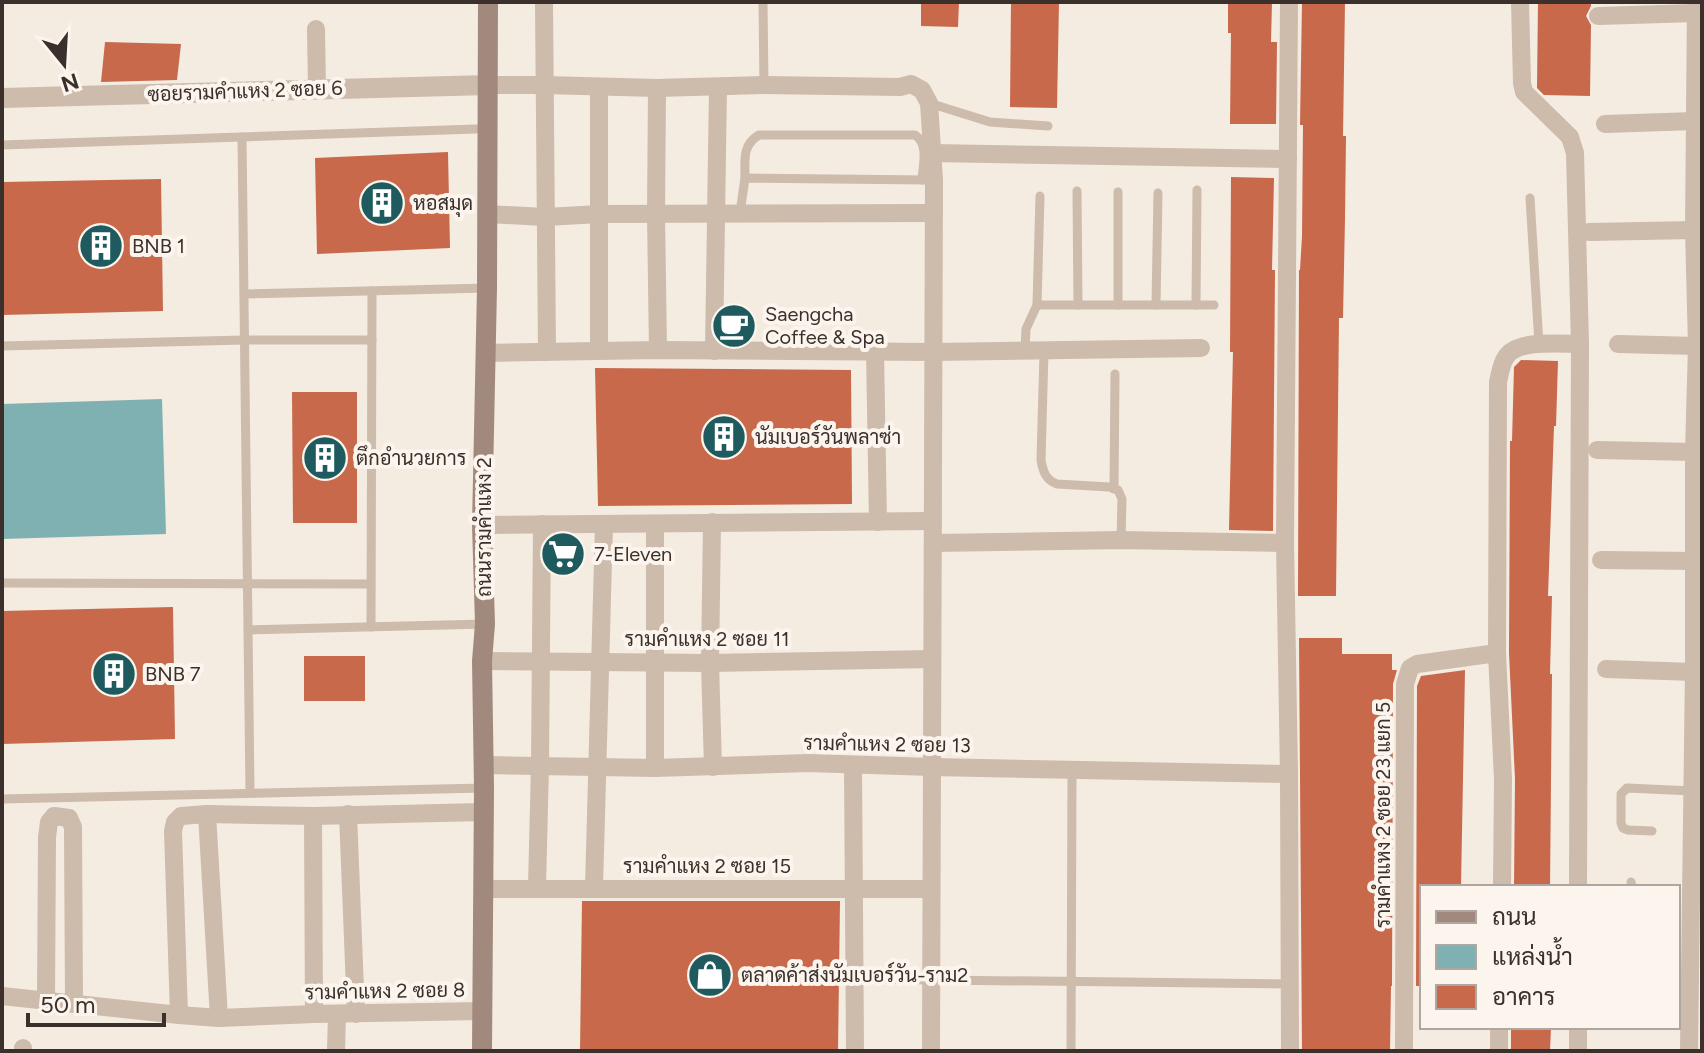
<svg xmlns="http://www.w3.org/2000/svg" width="1704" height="1053" font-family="Figtree,Sarabun,sans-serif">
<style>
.water{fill:#7fb0b2}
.building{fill:#c8694b}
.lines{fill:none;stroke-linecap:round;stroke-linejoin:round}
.service{stroke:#cdbbac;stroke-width:9}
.minor{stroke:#cdbbac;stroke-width:18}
.tertiary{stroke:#cdbbac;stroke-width:20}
.secondary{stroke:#a18a7d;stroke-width:20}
.labels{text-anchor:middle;stroke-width:8;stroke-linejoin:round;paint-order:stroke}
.street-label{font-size:20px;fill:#3b302b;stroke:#fbf5ee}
.poi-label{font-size:20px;fill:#3b302b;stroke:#fbf5ee;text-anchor:start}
</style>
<rect width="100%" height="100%" fill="#f4ebe1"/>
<path class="water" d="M162,399l4,135 -164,5v-135z"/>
<g class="building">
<path d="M921,2h38l-1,25 -37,-1z"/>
<path d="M1011,2h48l-2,106 -47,-1z"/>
<path d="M1228,2h44l-1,40h6l-1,82h-46l1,-91h-3z"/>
<path d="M1302,2h43l-2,134h3l-1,82 -2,100h-4l-3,278h-38l1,-326h1l2,-34 1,-111h-3z"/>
<path d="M1538,2h53v4l-5,10 5,9 -1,71 -46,-1 -7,-7z"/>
<path d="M105,42l76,2 -4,36 -76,2z"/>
<path d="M448,152l2,96 -133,6 -2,-96z"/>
<path d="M1231,177l43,1 -2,92h3l-2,261 -44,-1 4,-178h-3z"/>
<path d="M161,179l2,132 -161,4v-133z"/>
<path d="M1521,360l37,1 -2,65h-2l-6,170h4l-2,78h2l-2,213h-36l1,-108 -6,-126 1,-212h2l2,-74z"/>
<path d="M595,368l256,2 1,134 -254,2z"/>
<path d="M292,392h65v131h-64z"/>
<path d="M173,607l2,132 -173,5v-133z"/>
<path d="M1299,638h43v16h50v16h5l-4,14 -1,302h-1l-1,65h-88z"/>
<rect x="304" y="656" width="61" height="45"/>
<path d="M1465,670l-4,217h-39v99h-6l1,-300 4,-10z"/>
<path d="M582,901h258l-2,150h-258z"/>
<path d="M1511,1027h40l-1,24h-39z"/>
</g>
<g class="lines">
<g class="service">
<path d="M763,2l1,83"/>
<path d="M929,103l61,19 58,4"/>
<path d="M242,137l8,655"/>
<path d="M2,145l474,-16"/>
<path d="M745,178c0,-18 -3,-33 14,-43h156c14,9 8,30 7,45"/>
<path d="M1077,191l1,114"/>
<path d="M1118,192v113"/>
<path d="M1530,198l9,146"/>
<path d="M740,213l5,-35 182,2"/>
<path d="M244,294l243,-6"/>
<path d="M1037,305h177"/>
<path d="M1156,305l2,-112"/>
<path d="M1196,305l1,-115"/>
<path d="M2,346l242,-6h128"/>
<path d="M1025,350l1,-21 11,-24 3,-109"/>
<path d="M1044,352l-3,108c2,12 5,20 16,24l52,3 9,3 4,9 -1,41"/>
<path d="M1114,489l1,-115"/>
<path d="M2,583l369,1"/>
<path d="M371,627l1,-336"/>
<path d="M248,630l237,-6"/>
<path d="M2,799l482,-11"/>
<path d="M1652,831l-24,-1 -5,-2 -2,-5v-29l6,-6 66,3"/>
<path d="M1631,882l1,5"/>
<path d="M854,979l436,5"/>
<path d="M1071,1051l1,-281"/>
</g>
<g class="minor">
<path d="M544,2l3,350"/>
<path d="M1289,2l-4,541 4,231 1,277"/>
<path d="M1520,2l2,81 2,9 46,45 5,16 5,191 -2,543"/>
<path d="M1598,16l98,-3"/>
<path d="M316,29l1,60"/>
<path d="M488,85h56l113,3 107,-3 136,2 11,-3 11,6 7,13 5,77 -3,871"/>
<path d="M657,88l-1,127 2,135"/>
<path d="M1605,124l90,-3"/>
<path d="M931,153l357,6"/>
<path d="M488,214l57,3 55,-3 334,-1"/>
<path d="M1589,232l105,-2"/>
<path d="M1618,344l79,2"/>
<path d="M599,351v-263"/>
<path d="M714,351l4,-264"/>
<path d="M875,351l3,171"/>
<path d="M485,353l173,-3 275,2 268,-4"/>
<path d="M1597,450l97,2"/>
<path d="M712,522l-2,141 3,104"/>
<path d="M482,525l451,-4"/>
<path d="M933,543l188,-3 164,3"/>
<path d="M1601,560l93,1"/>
<path d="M482,661l228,2 222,-4"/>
<path d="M1606,669l88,3"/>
<path d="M484,765l171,3 153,-5 124,4 357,7"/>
<path d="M853,765l2,286"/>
<path d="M655,768v-244"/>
<path d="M207,814l12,204"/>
<path d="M348,814l8,200"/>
<path d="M313,816l1,198"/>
<path d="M537,887l3,-122 2,-241"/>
<path d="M1502,887l1,-108 -6,-126 1,-271c2,-8 3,-18 8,-25 11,-18 55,-13 74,-13"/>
<path d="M594,888l10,-364"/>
<path d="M483,889h448"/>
<path d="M2,996l177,19 40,3 95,-4 168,-3"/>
<path d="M46,1001l1,-164 2,-15 5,-6 15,2 4,9 1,177"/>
<path d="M179,1015l-6,-184 2,-9 6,-6 26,-2 106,2 169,-4"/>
<path d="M23,1048v3"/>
<path d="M336,1051l1,-37"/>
<path d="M1404,1051l1,-367 5,-16 7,-4 80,-11"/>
<path d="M1499,1051v-24"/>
<path d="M1578,1051v-24"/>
<path d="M1689,1051l5,-382v-217l3,-106 -3,-116 2,-228"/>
</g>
<path class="tertiary" d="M2,98l486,-13"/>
<path class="secondary" d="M482,1051l2,-263 -2,-127 3,-37 -3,-99 5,-237 1,-286"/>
</g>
<defs>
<g id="building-disc" transform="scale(2.3)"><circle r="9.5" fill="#1f5a5e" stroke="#fbf5ee"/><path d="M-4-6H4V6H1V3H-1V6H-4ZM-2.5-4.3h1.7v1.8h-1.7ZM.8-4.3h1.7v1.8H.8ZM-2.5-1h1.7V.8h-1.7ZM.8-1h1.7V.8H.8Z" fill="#fff"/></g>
<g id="cafe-disc" transform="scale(2.3)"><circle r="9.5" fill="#1f5a5e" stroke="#fbf5ee"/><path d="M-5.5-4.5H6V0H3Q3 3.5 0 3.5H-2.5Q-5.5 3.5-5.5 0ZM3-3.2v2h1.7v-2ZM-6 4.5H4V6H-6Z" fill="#fff"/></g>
<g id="supermarket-disc" transform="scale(2.3)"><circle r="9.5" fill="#1f5a5e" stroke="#fbf5ee"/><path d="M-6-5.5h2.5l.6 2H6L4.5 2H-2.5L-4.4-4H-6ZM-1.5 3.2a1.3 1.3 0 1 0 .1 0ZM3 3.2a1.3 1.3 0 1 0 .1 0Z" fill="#fff"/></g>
<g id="shop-disc" transform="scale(2.3)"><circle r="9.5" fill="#1f5a5e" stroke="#fbf5ee"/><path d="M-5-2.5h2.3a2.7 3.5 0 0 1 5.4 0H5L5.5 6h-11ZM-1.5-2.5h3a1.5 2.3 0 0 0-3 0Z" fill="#fff"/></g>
</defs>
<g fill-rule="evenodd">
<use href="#building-disc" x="382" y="203"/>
<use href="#building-disc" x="101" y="246"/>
<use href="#cafe-disc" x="734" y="326"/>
<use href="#building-disc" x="724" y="437"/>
<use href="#building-disc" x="325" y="458"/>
<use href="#supermarket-disc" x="563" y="554"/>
<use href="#building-disc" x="114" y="674"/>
<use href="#shop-disc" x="710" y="975"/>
</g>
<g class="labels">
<g class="street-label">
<text transform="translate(245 91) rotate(-2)" y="7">ซอยรามคำแหง 2 ซอย 6</text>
<text transform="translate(484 527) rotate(-90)" y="7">ถนนรามคำแหง 2</text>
<text x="707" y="646">รามคำแหง 2 ซอย 11</text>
<text transform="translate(887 744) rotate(1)" y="7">รามคำแหง 2 ซอย 13</text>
<text transform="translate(1383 815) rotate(-90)" y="7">รามคำแหง 2 ซอย 23 แยก 5</text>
<text x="707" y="873">รามคำแหง 2 ซอย 15</text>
<text transform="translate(385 991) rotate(-1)" y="7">รามคำแหง 2 ซอย 8</text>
</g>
<g class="poi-label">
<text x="413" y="210">หอสมุด</text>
<text x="132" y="253">BNB 1</text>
<text x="765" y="321">Saengcha<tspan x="765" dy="23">Coffee &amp; Spa</tspan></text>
<text x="755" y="444">นัมเบอร์วันพลาซ่า</text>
<text x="356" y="465">ตึกอำนวยการ</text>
<text x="594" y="561">7-Eleven</text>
<text x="145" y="681">BNB 7</text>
<text x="741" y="982">ตลาดค้าส่งนัมเบอร์วัน-ราม2</text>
</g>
</g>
<rect width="1704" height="1053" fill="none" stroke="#3b302b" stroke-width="8"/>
<rect x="1420" y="885" width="260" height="144" fill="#fbf5ee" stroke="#aea6a0" stroke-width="2"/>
<rect x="1436" y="911" width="40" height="12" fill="#a18a7d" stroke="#aea6a0" stroke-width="2"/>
<text x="1492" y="925" font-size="24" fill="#3b302b">ถนน</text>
<rect x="1436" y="945" width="40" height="24" fill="#7fb0b2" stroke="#aea6a0" stroke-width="2"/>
<text x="1492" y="965" font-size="24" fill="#3b302b">แหล่งน้ำ</text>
<rect x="1436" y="985" width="40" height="24" fill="#c8694b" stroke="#aea6a0" stroke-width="2"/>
<text x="1492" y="1005" font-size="24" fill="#3b302b">อาคาร</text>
<g transform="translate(64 64) rotate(162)" stroke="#fbf5ee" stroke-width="6" paint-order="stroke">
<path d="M0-6L14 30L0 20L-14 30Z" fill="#3b302b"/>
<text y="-12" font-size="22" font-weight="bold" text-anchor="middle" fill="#3b302b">N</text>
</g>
<path d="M28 1013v12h136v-12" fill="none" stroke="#3b302b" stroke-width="4"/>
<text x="40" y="1013" font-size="24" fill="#3b302b" stroke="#fbf5ee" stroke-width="6" paint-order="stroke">50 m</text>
</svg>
